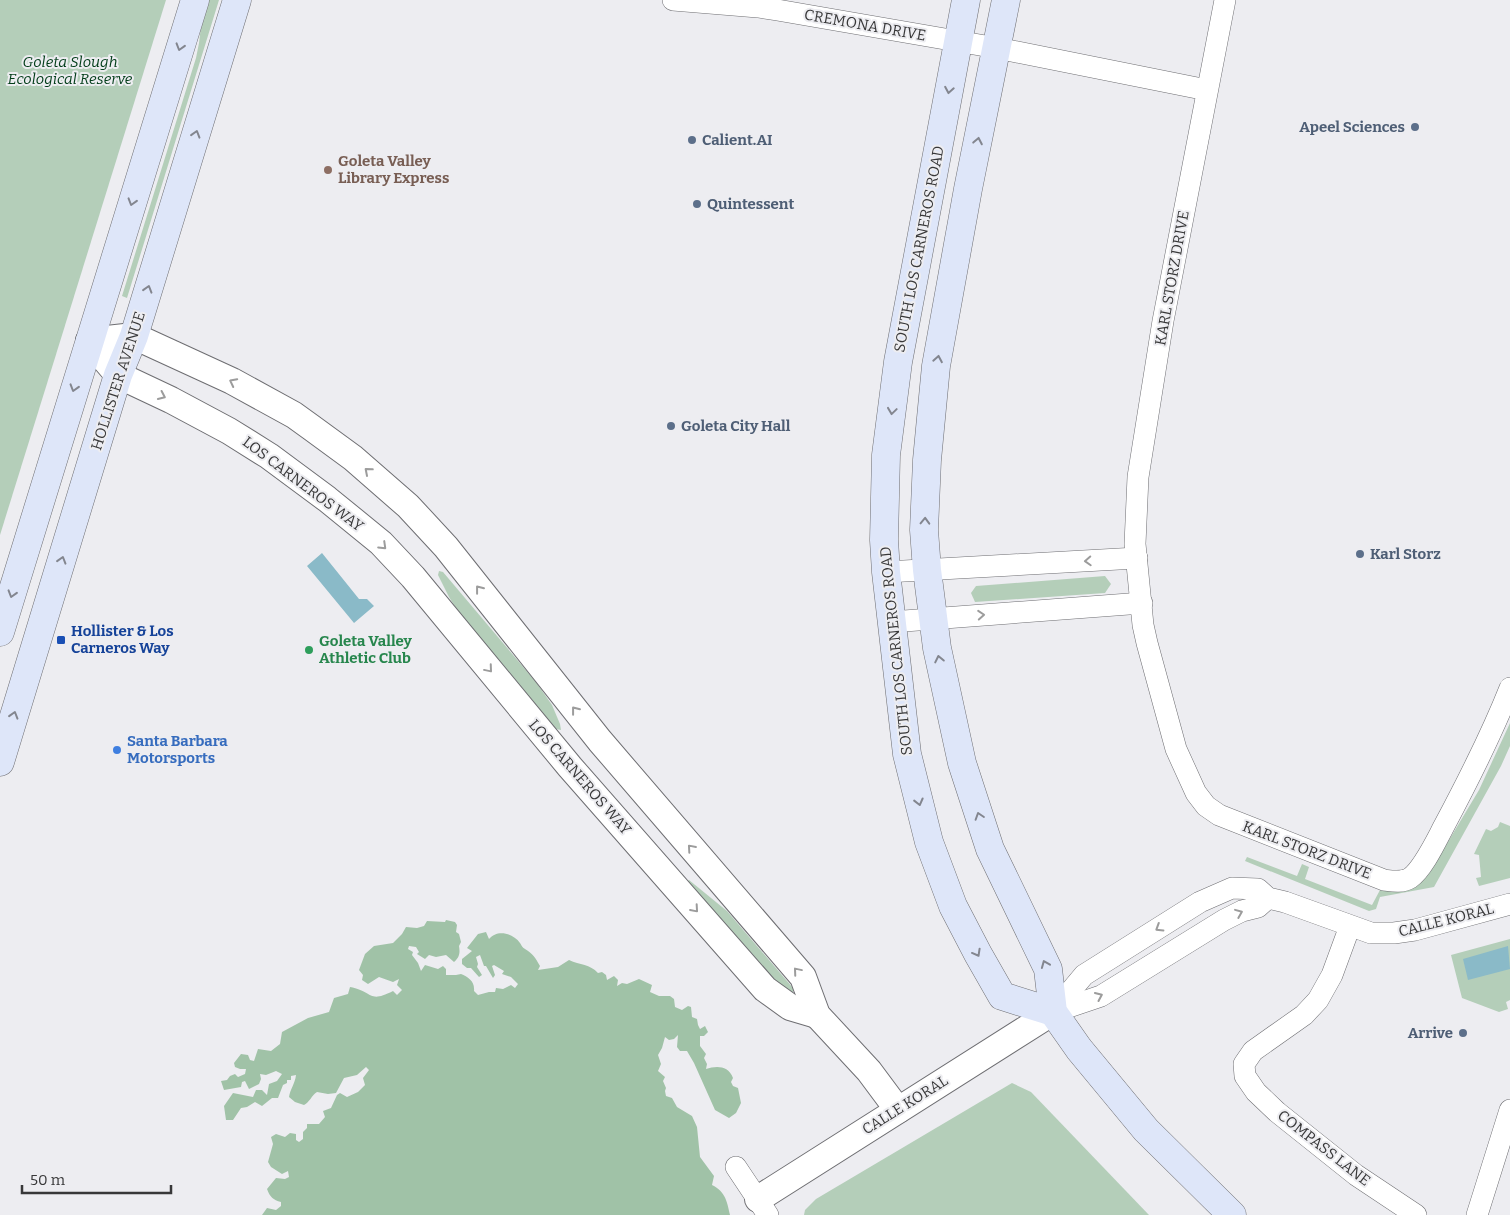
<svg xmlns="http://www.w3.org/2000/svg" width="1510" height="1215" font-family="Bitter,serif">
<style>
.green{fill:#b4ceb9}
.forest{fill:#a0c2a7}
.water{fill:#8abac8}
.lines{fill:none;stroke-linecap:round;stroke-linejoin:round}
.minor-casing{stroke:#6e6e72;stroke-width:22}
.tertiary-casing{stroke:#6e6e72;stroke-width:28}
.secondary-casing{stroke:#6e6e72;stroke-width:29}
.minor{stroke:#fff;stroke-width:21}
.tertiary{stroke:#fff;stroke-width:26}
.secondary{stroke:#dee6f9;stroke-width:28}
.oneway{stroke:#83868f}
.oneway2{stroke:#9c9c9c}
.service-dot{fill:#5c6f8a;stroke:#ededf1;stroke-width:2}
.education-dot{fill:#8d6e63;stroke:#ededf1;stroke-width:2}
.transit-dot{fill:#1a4fb4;stroke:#ededf1;stroke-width:2}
.leisure-dot{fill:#2e9e5b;stroke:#ededf1;stroke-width:2}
.shop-dot{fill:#3f7fe0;stroke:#ededf1;stroke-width:2}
.labels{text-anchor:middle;stroke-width:4;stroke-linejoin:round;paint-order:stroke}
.street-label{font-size:15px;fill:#383839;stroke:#ededf1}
.park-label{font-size:15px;font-style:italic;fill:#023d19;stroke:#ededf1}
.service-label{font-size:15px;font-weight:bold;fill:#4e5e75;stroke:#ededf1;text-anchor:start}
.education-label{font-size:15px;font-weight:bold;fill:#785e54;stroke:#ededf1;text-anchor:start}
.transit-label{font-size:15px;font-weight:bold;fill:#164399;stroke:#ededf1;text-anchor:start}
.leisure-label{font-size:15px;font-weight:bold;fill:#27864d;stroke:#ededf1;text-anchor:start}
.shop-label{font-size:15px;font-weight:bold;fill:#366cbe;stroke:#ededf1;text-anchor:start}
</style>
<rect width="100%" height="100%" fill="#ededf1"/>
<g class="green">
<path d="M0,0h166l-166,535z"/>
<path d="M204,0h15l-92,298 -5,-2 74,-238 3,-15z"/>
<path d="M439,571l4,1 93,110 16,23 8,19 1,6 -5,-1 -97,-116 -10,-16 -11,-22z"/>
<path d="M1105,576l6,8 -6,9 -130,9 -4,-9 5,-7z"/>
<path d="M1510,723v23l-9,20 -67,121 -54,10 -4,12 -7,2 -124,-50 2,-4 50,19 5,-12 7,3 -4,12 67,26 8,-15 19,1 25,-12 4,-4 51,-85z"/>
<path d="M1500,822l10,4v52l-31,8 -3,-8 5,-1 -2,-22 -5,-1 12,-25 5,2 7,-4z"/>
<path d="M689,880l38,31 66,77v7l-5,1 -104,-111z"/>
<path d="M1510,939v61l-4,2 2,7 -9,3 -37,-14 -11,-43z"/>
<path d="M1012,1083l19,9 118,123h-345l1,-5 11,-11z"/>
</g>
<path class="forest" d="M446,920l9,2 2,3 -1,7 3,2 2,8 -2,4c1,6 1,11 -5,16l-8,-7 -10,2 -7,-2 -4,4 -8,-5 2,-2 -3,-5 -7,-1 -1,3 5,3 -1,3 6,8 3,8 4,-6 13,4 5,-3 3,3v6h10l5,-1c7,3 14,7 13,17l4,4 11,-3h6l1,-4 7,1 8,-4 4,3 3,-4 -7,-7 -9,-3 2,-3 -10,-6 -2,1 3,9 -2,3 -7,-12h-2l-4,-11 -4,2 2,7 -1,3 5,8 -3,2 -8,-9h-4l-5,-4v-5l10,-8 -5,-3 11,-14 8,-2 3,7c8,-10 24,-6 31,4 2,3 2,4 5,6 8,5 10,8 15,17l-2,4 20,-3 11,-7c11,5 21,4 29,13l4,-1 4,3 1,5 7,-4 4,4 -1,6 5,-3 5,1 12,-5 13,6 -2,7 9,4h11l4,3 1,8 7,3 6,-4 3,1 1,10 5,2 1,6 2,4 5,-3 3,6 -4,4h-4v10l6,8 -2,4 3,6 -1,5c10,-3 22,-4 27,9l-2,4 2,4 5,2 3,15 -5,10 -7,5 -14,-8 -21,-47 -7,-12h-7l-3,-4 1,-12 -4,4 -5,1 -4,-3 -3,11 -4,7 3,9 -3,7 7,6 -2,4 3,7 -1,3 1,5 6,2 5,9 15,9 5,11 3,30 14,19 -2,9c14,7 15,17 18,30h-468l5,-7 9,2 5,-4v-4c-8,-2 -11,-5 -14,-13l9,-11 9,1 4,-2 -1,-6 -6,3 -11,-7 -3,-5 5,-18 -2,-7 5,-3 9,3 5,-4 6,1v6l3,2 4,-3v-7l4,-4v-4h12l6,-7 -2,-6 8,-3 6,-13 3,-2 7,4 11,-5 7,-7 -2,-7 6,-8 -3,-3 -9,8 -13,3 -8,15 -8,1 -11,-2c-6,4 -7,10 -13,13l-9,-3 -6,-5c1,-8 6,-13 7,-22l-5,1v4h-4v3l-4,2 -5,13h-6l-10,8 -7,-4 -8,5 -6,1 -8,12h-7l-2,-14 9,-13 20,4 3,-7h6l5,5 2,-11 8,-3 5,-7 -6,-3 -10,4 -6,-1 1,5 -2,5 -10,5 -4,-8 -3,1 -1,5 -17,3 -3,-9 6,-1 3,-4 5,-2 3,3 7,-3 1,-5h-6l-5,-2 -1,-4 7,-9 7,1 2,5 4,1 4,-12 13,2 9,-7 2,-12 26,-14 21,-6 5,-14 14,-4 2,-7c23,4 18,17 43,4l4,4 5,-5 -5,-5 2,-6 -6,3 -14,-5 -11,7 -6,-4 1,-5 -4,-5 6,-16 9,-8 19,-3 9,-9 4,-7 11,1 7,-2 3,-5 18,1z"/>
<g class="water">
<path d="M322,553l37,46h8l7,7 -20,17 -47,-57z"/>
<path d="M1508,946l2,23 -42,11 -5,-21z"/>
</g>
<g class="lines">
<g class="minor-casing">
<g id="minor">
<path d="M673,0l85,7 19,3 220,38 210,42"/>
<path d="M1225,0l-62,321 -25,156 -3,67 8,81 4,18 29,106 20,44 10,13 13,9 165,65c8,1 18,3 26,-2 13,-9 26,-37 34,-52 24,-45 47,-90 66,-138"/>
<path d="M886,572l251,-14"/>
<path d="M891,622l251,-19"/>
<path d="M1350,926l-18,49 -14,25 -14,15 -51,36 -9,13 1,12 11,16 21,20 79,63 60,40"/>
<path d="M1053,1012l31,-37 116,-73 32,-14 26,1 10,9 17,4 86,31h23l21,-3 95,-26"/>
<path d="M1054,1012l47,-16 123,-76 18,-9 16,-4 10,-9"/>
<path d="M736,1167l32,48"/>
<path d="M1477,1215l33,-105"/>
</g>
</g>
<g class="tertiary-casing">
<g id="tertiary">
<path d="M89,341l45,-5 98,45 62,34 18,13 41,30 55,48 38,41 154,194 203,236 14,38 52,56 29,39"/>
<path d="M89,341l29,34 53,25 58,31 40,25 58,43 54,44 32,34 157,190 195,222 25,18 27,8"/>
<path d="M758,1199l295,-187"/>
</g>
</g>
<g class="secondary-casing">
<g id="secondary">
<path d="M966,0l-68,362 -12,93 -2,85 2,32 21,182 22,88 24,64 25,48 24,42 51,16"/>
<path d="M1006,0l-38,189 -32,177 -9,94 -3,70 3,40 10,78 25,115 28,86 58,120 5,43 26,37 67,81 86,85"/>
<path d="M0,632l195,-632"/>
<path d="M0,762l118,-387 16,-39 103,-336"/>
</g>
</g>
<use href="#minor" class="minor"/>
<use href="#tertiary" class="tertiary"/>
<use href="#secondary" class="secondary"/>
</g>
<defs><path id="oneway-chevron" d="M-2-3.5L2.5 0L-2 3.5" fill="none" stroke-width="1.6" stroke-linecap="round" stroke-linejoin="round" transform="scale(1.25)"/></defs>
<g class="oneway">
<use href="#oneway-chevron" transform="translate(180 47) rotate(107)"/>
<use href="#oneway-chevron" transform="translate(949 90) rotate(100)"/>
<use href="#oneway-chevron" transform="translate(196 134) rotate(-73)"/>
<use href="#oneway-chevron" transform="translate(978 141) rotate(-79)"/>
<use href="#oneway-chevron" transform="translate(132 202) rotate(107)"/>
<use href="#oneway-chevron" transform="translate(148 289) rotate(-73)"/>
<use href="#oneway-chevron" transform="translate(938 359) rotate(-80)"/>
<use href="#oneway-chevron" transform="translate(74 388) rotate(107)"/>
<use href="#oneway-chevron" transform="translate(892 411) rotate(98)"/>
<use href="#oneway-chevron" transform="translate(925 521) rotate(-88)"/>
<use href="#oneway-chevron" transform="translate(62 560) rotate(-73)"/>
<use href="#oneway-chevron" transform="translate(12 594) rotate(107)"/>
<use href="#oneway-chevron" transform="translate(939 659) rotate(-102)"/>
<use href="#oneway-chevron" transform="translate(14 715) rotate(-73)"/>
<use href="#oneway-chevron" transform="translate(919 802) rotate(76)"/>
<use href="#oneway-chevron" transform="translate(979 816) rotate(-108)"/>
<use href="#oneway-chevron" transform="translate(977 953) rotate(61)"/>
<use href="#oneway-chevron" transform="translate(1045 964) rotate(-112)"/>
</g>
<g class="oneway2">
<use href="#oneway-chevron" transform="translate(233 382) rotate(-153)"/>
<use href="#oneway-chevron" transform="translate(162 396) rotate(25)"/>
<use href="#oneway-chevron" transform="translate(368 471) rotate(-139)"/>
<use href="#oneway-chevron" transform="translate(383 546) rotate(44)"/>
<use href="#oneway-chevron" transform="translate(1088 561) rotate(177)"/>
<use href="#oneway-chevron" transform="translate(479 589) rotate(-128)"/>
<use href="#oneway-chevron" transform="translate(981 615) rotate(-4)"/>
<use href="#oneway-chevron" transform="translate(489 669) rotate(50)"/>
<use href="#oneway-chevron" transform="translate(575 710) rotate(-128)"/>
<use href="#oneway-chevron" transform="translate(691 848) rotate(-131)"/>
<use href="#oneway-chevron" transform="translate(695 909) rotate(49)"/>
<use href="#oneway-chevron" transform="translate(1239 913) rotate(-22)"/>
<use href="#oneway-chevron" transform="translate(1159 928) rotate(148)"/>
<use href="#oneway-chevron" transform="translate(797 971) rotate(-130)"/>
<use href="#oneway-chevron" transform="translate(1099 996) rotate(-24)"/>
</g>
<g class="service-dot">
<circle cx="1415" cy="127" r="5"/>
<circle cx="692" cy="140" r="5"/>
<circle cx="697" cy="204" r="5"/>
<circle cx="671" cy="426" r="5"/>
<circle cx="1360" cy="554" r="5"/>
<circle cx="1463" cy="1033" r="5"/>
</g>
<circle class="education-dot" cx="328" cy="170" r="5"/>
<rect class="transit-dot" x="56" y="635" width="10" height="10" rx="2.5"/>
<circle class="leisure-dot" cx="309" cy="650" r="5"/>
<circle class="shop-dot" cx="117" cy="750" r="5"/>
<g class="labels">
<g class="street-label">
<text transform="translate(865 25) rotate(10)" y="5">CREMONA DRIVE</text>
<text transform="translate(919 249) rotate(-79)" y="5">SOUTH LOS CARNEROS ROAD</text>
<text transform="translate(1172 278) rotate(-80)" y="5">KARL STORZ DRIVE</text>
<text transform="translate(118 381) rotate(-72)" y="5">HOLLISTER AVENUE</text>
<text transform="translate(303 484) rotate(37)" y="5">LOS CARNEROS WAY</text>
<text transform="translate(896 651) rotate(-96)" y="5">SOUTH LOS CARNEROS ROAD</text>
<text transform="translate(580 777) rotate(49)" y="5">LOS CARNEROS WAY</text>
<text transform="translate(1307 850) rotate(21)" y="5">KARL STORZ DRIVE</text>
<text transform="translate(1446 920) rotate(-14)" y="5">CALLE KORAL</text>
<text transform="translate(905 1105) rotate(-32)" y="5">CALLE KORAL</text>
<text transform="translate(1324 1148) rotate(38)" y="5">COMPASS LANE</text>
</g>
<g class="park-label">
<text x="70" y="67">Goleta Slough<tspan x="70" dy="17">Ecological Reserve</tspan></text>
</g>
<g class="service-label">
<text x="1405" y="132" text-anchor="end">Apeel Sciences</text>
<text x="702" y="145">Calient.AI</text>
<text x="707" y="209">Quintessent</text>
<text x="681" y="431">Goleta City Hall</text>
<text x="1370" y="559">Karl Storz</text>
<text x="1453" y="1038" text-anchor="end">Arrive</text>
</g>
<g class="education-label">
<text x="338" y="166">Goleta Valley<tspan x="338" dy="17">Library Express</tspan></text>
</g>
<g class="transit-label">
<text x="71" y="636">Hollister &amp; Los<tspan x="71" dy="17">Carneros Way</tspan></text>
</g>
<g class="leisure-label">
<text x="319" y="646">Goleta Valley<tspan x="319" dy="17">Athletic Club</tspan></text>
</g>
<g class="shop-label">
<text x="127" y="746">Santa Barbara<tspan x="127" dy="17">Motorsports</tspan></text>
</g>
</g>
<path d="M22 1185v8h149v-8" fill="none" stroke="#383839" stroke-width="2.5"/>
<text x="30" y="1185" font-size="15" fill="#383839" stroke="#ededf1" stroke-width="4" paint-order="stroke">50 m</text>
</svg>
